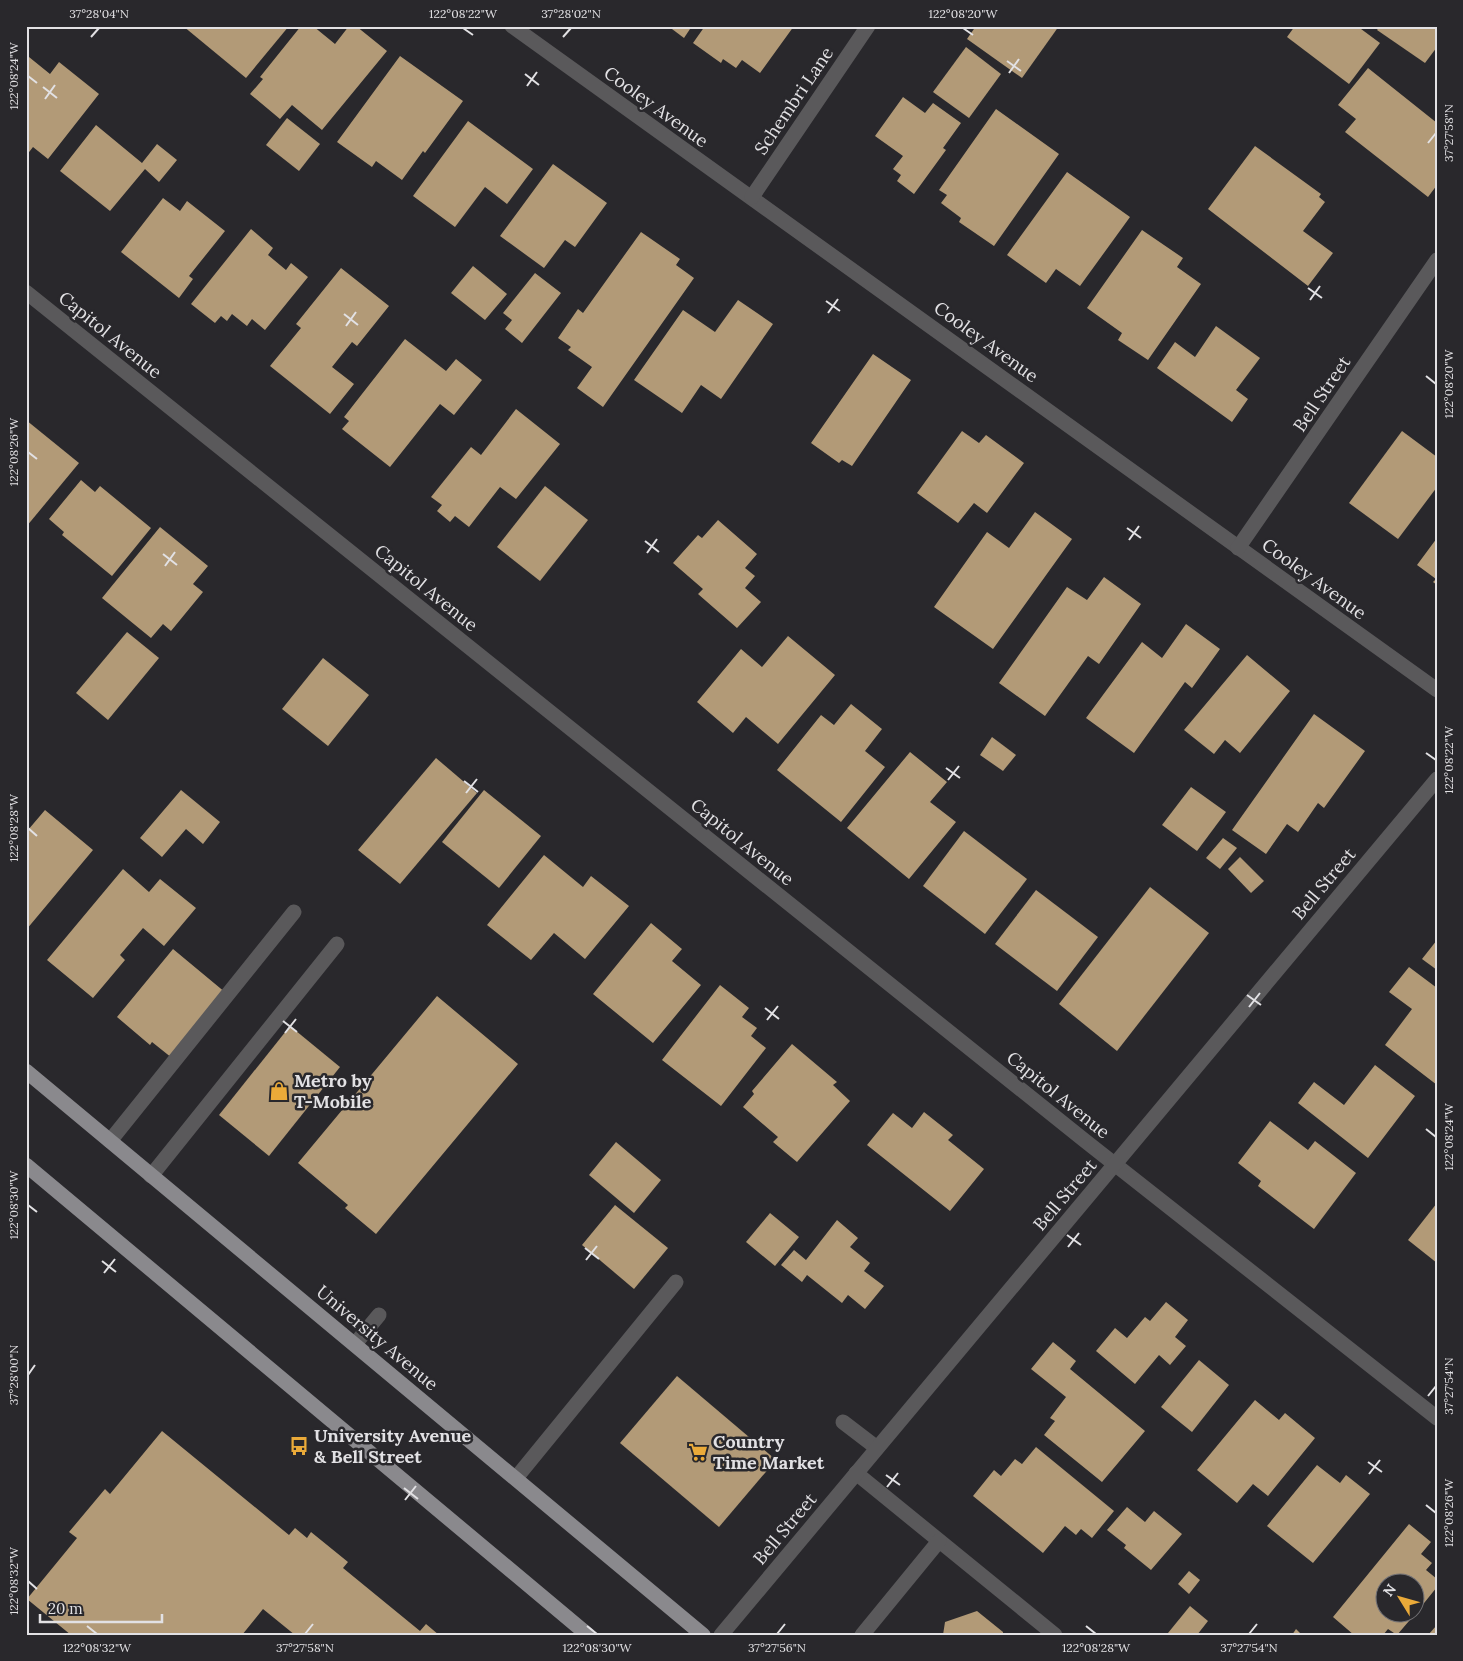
<svg xmlns="http://www.w3.org/2000/svg" width="1463" height="1661" font-family="Lora,serif">
<style>
.building{fill:#b29a77}
.lines{fill:none;stroke-linecap:round;stroke-linejoin:round}
.lane{stroke:#5a595b;stroke-width:15}
.street{stroke:#5a595b;stroke-width:15}
.primary{stroke:#8a898d;stroke-width:15}
.ticks{fill:none;stroke:#e2e1e4;stroke-width:2}
.labels{text-anchor:middle;stroke-width:5;stroke-linejoin:round;paint-order:stroke}
.street-label{font-size:18px;fill:#e2e1e4;stroke:#29282c}
.poi-label{font-size:18px;font-weight:bold;fill:#e2e1e4;stroke:#29282c;text-anchor:start}
.neatline{fill:none;stroke:#e2e1e4;stroke-width:2}
.ticks-label{font-size:12px;text-anchor:middle;fill:#e2e1e4}
</style>
<rect width="100%" height="100%" fill="#29282c"/>
<g class="building">
<path d="M183,26h106l-43,52z"/>
<path d="M301,26h12l22,18 14,-18h7l31,25 -65,79 -30,-25 -12,14 -30,-25 13,-15 -3,-2z"/>
<path d="M668,26h24l-8,12z"/>
<path d="M705,26h89l-34,47 -18,-13 -6,8 -13,-9 -2,4 -28,-20z"/>
<path d="M976,26h83l-37,52 -55,-39z"/>
<path d="M1295,26h62l23,17 -31,41 -62,-47z"/>
<path d="M1380,26h57v21l-12,16 -48,-33z"/>
<path d="M966,47l35,27 -32,44 -36,-26z"/>
<path d="M400,56l63,45 -38,52 -2,-2 -21,29 -26,-19 -4,6 -35,-25z"/>
<path d="M29,57l21,17 9,-12 40,32 -51,65 -15,-12 -7,9v-95z"/>
<path d="M1368,68l69,55v62l-9,12 -83,-65 11,-13 -18,-14z"/>
<path d="M903,97l22,16 8,-10 28,20 -18,25 3,2 -32,44 -17,-13 4,-6 -8,-6 10,-13 -28,-20z"/>
<path d="M996,109l63,45 -65,92 -35,-24 2,-4 -20,-15 6,-8 -8,-5z"/>
<path d="M287,118l33,26 -21,27 -33,-26z"/>
<path d="M468,121l65,48 -26,35 -22,-17 -30,40 -42,-31z"/>
<path d="M96,125l46,38 15,-19 20,16 -18,22 -14,-13 -35,42 -50,-40z"/>
<path d="M1255,146l66,48 -2,3 6,5 -22,29 30,22 -25,33 -100,-77z"/>
<path d="M553,164l54,39 -32,44 -10,-7 -21,28 -44,-32z"/>
<path d="M1067,172l63,45 -50,69 -24,-17 -10,14 -39,-28z"/>
<path d="M163,198l17,13 7,-10 38,30 -36,45 4,3 -14,19 -58,-46z"/>
<path d="M251,229l22,19 -5,7 18,15 5,-7 17,14 -43,53 -13,-11 -5,7 -15,-12 -5,7 -6,-5 -6,7 -24,-19z"/>
<path d="M1142,230l41,28 -6,9 24,17 -53,76 -30,-20 4,-7 -35,-25z"/>
<path d="M641,232l39,27 -4,6 18,13 -91,129 -26,-19 15,-21 -24,-17 3,-3 -13,-9 20,-29 5,4z"/>
<path d="M473,266l34,28 -22,26 -34,-27z"/>
<path d="M341,268l48,38 -32,40 -5,-4 -20,25 22,17 -24,30 -60,-48 31,-38 -5,-4z"/>
<path d="M535,273l26,20 -39,50 -17,-14 7,-9 -9,-7z"/>
<path d="M738,300l35,24 -52,75 -20,-14 -19,28 -48,-33 49,-70 32,22z"/>
<path d="M1216,326l44,32 -24,32 12,9 -16,23 -75,-54 18,-26 20,15z"/>
<path d="M405,339l41,32 10,-12 26,21 -28,35 -14,-11 -50,63 -48,-38 7,-8 -5,-4z"/>
<path d="M873,354l38,26 -59,86 -10,-6 -3,3 -28,-20z"/>
<path d="M516,409l44,35 -44,55 -16,-12 -31,40 -14,-11 -5,6 -13,-11 5,-6 -11,-8 40,-50 10,8z"/>
<path d="M26,420l53,43 -53,64z"/>
<path d="M962,431l17,12 7,-8 38,28 -37,50 -13,-10 -16,20 -41,-30z"/>
<path d="M1402,431l35,26v30l-39,52 -49,-36z"/>
<path d="M81,480l14,12 5,-6 51,42 -39,48 -50,-41 2,-3 -15,-13z"/>
<path d="M545,486l43,34 -48,61 -43,-34z"/>
<path d="M1035,512l37,27 -79,110 -59,-42 53,-75 22,16z"/>
<path d="M718,520l39,34 -12,14 10,8 -10,12 16,14 -24,26 -39,-34 5,-5 -30,-26 25,-28 4,3z"/>
<path d="M160,527l48,39 -15,18 10,8 -32,39 -8,-7 -12,14 -49,-40z"/>
<path d="M1437,538v47l-4,-3 3,-3 -19,-14z"/>
<path d="M1104,577l37,27 -42,60 -11,-8 -43,60 -46,-33 68,-96 20,13z"/>
<path d="M1186,624l34,25 -28,39 -7,-6 -51,71 -48,-35 56,-76 20,16z"/>
<path d="M127,632l32,26 -51,62 -32,-27z"/>
<path d="M788,636l47,39 -57,69 -32,-27 -13,16 -36,-31 44,-53 21,18z"/>
<path d="M1247,655l43,36 -50,62 -15,-13 -11,14 -30,-24z"/>
<path d="M323,658l46,37 -41,51 -46,-37z"/>
<path d="M851,704l31,25 -17,22 20,16 -44,55 -64,-52 44,-55 13,10z"/>
<path d="M1314,714l51,37 -41,57 -6,-5 -20,29 -11,-8 -21,30 -34,-24z"/>
<path d="M992,737l24,18 -13,16 -23,-16z"/>
<path d="M910,752l37,30 -17,20 26,20 -47,57 -62,-51z"/>
<path d="M436,758l41,35 -77,91 -42,-34z"/>
<path d="M1191,787l35,25 -29,39 -35,-26z"/>
<path d="M181,790l39,32 -17,22 -17,-15 -24,28 -22,-19z"/>
<path d="M484,790l57,46 -42,52 -57,-46z"/>
<path d="M45,810l48,40 -67,80v-101l2,1z"/>
<path d="M964,831l63,48 -42,55 -62,-48z"/>
<path d="M1223,838l14,10 -17,21 -14,-11z"/>
<path d="M544,855l39,32 8,-11 38,30 -44,53 -31,-26 -23,27 -44,-35z"/>
<path d="M1240,857l24,24 -13,12 -23,-24z"/>
<path d="M123,869l26,23 11,-13 36,29 -32,38 -21,-18 -23,27 5,5 -32,38 -46,-38z"/>
<path d="M1150,887l59,46 -92,118 -58,-47z"/>
<path d="M1036,890l62,47 -41,54 -62,-47z"/>
<path d="M651,923l31,26 -10,12 29,24 -48,58 -60,-49z"/>
<path d="M1437,940v30l-15,-11z"/>
<path d="M173,949l53,44 -54,65 -20,-16 -2,3 -33,-28z"/>
<path d="M1409,967l28,21v97l-52,-40 27,-36 -23,-17z"/>
<path d="M720,985l29,23 -7,9 15,11 -6,8 15,12 -45,58 -59,-46z"/>
<path d="M437,996l81,68 -142,170 -31,-26 3,-3 -50,-42z"/>
<path d="M290,1026l50,41 -71,89 -50,-41z"/>
<path d="M792,1044l45,38 -4,3 17,16 -53,61 -24,-20 5,-5 -35,-30 11,-13 -2,-3z"/>
<path d="M1375,1065l40,31 -47,62 -70,-55 16,-21 30,23z"/>
<path d="M924,1112l29,23 -5,5 36,29 -34,42 -83,-66 26,-32 19,15z"/>
<path d="M1270,1121l38,29 7,-9 41,32 -42,56 -56,-43 3,-5 -23,-18z"/>
<path d="M616,1142l45,38 -27,33 -45,-38z"/>
<path d="M1437,1203v60l-29,-23z"/>
<path d="M615,1205l53,43 -34,41 -52,-44z"/>
<path d="M770,1213l29,24 -24,29 -29,-24z"/>
<path d="M837,1220l21,18 -8,9 20,16 -6,8 20,15 -19,23 -17,-14 -6,8 -35,-28 -5,7 -21,-17 13,-15 12,10z"/>
<path d="M1166,1302l22,18 -13,17 11,9 -16,19 -11,-10 -24,29 -39,-33 19,-23 12,10 18,-21 5,4z"/>
<path d="M1053,1342l23,19 -6,8 75,62 -43,51 -58,-47 11,-14 -5,-3 16,-21 -35,-28z"/>
<path d="M1199,1360l30,25 -37,47 -31,-25z"/>
<path d="M677,1376l99,84 -57,67 -99,-84z"/>
<path d="M1255,1400l24,20 6,-7 30,25 -47,58 -15,-12 -16,19 -40,-33z"/>
<path d="M162,1431l127,104 6,-7 12,10 4,-6 37,30 -5,6 77,63 6,-7 13,11h-144l-32,-26 -21,26h-171l-44,-36 50,-61 -8,-6 36,-43 5,5z"/>
<path d="M1036,1447l78,64 -22,27 -11,-9 -5,6 -11,-9 -22,27 -70,-57 21,-26 7,6 14,-17 7,5z"/>
<path d="M1317,1465l23,18 6,-8 24,19 -57,69 -46,-37z"/>
<path d="M1127,1507l18,15 9,-11 28,23 -31,36 -27,-22 2,-3 -19,-15z"/>
<path d="M1409,1524l22,18 -10,12 11,9 -6,7 11,9v8l-21,26v-29h-30v30h29l-18,21 -9,-6 -5,6h-29l-21,-18z"/>
<path d="M1189,1571l11,9 -11,14 -11,-10z"/>
<path d="M1190,1606l18,15 -11,14h-27l-2,-2z"/>
<path d="M977,1611l26,21v3h-60l2,-13z"/>
<path d="M1437,1625v10h-9z"/>
<path d="M1296,1629l6,6h-10z"/>
</g>
<g class="lines">
<g class="lane">
<path d="M110,1141l184,-229"/>
<path d="M151,1176l186,-232"/>
<path d="M355,1344l24,-29"/>
<path d="M843,1422l34,26"/>
<path d="M856,1473l199,162"/>
<path d="M516,1478l160,-196"/>
<path d="M862,1635l77,-94"/>
</g>
<g class="street">
<path d="M512,26l925,664"/>
<path d="M752,197l116,-171"/>
<path d="M26,292l1058,848 353,278"/>
<path d="M1238,548l199,-288"/>
<path d="M721,1635l716,-856"/>
</g>
<g class="primary">
<path d="M26,1071l677,564"/>
<path d="M26,1165l562,470"/>
</g>
</g>
<path class="ticks" d="M463,28l10,7M963,28l10,7M91,37l8,-9M563,37l8,-9M1007,61l14,10M1009,73l10,-14M525,74l14,11M28,76l9,7M527,86l10,-14M43,87l14,11M45,99l10,-14M1428,143l8,-10M1308,288l14,10M1310,300l10,-14M826,301l14,10M828,313l10,-14M344,314l14,11M346,326l10,-14M1426,376l10,8M28,452l9,7M1127,528l14,10M1129,540l10,-14M645,541l14,11M647,553l10,-14M163,554l14,11M165,566l10,-14M1426,753l10,7M946,768l14,10M948,780l11,-14M464,781l14,11M466,793l11,-14M28,828l9,8M1247,995l14,10M1249,1007l11,-14M765,1008l14,11M767,1020l11,-14M283,1021l14,11M285,1033l11,-14M1426,1129l10,8M28,1205l9,7M1067,1235l14,10M1068,1247l11,-14M585,1248l14,11M586,1260l11,-14M102,1261l14,11M104,1273l11,-14M28,1375l7,-10M1428,1396l8,-10M1368,1462l14,10M1369,1474l11,-14M886,1475l14,10M887,1487l11,-14M404,1488l14,11M405,1500l11,-14M1426,1505l10,8M28,1581l9,8M87,1626l10,8M587,1626l10,8M1086,1626l10,8M305,1634l8,-10M777,1634l8,-10M1249,1634l8,-10"/>
<defs>
<g id="shop-bare" transform="scale(1.5)"><path d="M-5-2.5h2.3a2.7 3.5 0 0 1 5.4 0H5L5.5 6h-11ZM-1.5-2.5h3a1.5 2.3 0 0 0-3 0Z" fill="#eaaa39" stroke="#29282c" stroke-width="2.5" paint-order="stroke"/></g>
<g id="bus-bare" transform="scale(1.5)"><path d="M-5-6H5V4H4V6H2V4H-2V6H-4V4H-5ZM-3.5-4V0h7V-4ZM-3.5 1.2v1.5H-2V1.2ZM2 1.2v1.5H3.5V1.2Z" fill="#eaaa39" stroke="#29282c" stroke-width="2.5" paint-order="stroke"/></g>
<g id="supermarket-bare" transform="scale(1.5)"><path d="M-6-5.5h2.5l.6 2H6L4.5 2H-2.5L-4.4-4H-6ZM-1.5 3.2a1.3 1.3 0 1 0 .1 0ZM3 3.2a1.3 1.3 0 1 0 .1 0Z" fill="#eaaa39" stroke="#29282c" stroke-width="2.5" paint-order="stroke"/></g>
</defs>
<g fill-rule="evenodd">
<use href="#shop-bare" x="279" y="1091"/>
<use href="#bus-bare" x="299" y="1446"/>
<use href="#supermarket-bare" x="698" y="1452"/>
</g>
<g class="labels">
<g class="street-label">
<text transform="translate(794 101) rotate(-56)" y="6">Schembri Lane</text>
<text transform="translate(656 107) rotate(36)" y="6">Cooley Avenue</text>
<text transform="translate(110 335) rotate(39)" y="6">Capitol Avenue</text>
<text transform="translate(986 342) rotate(36)" y="6">Cooley Avenue</text>
<text transform="translate(1322 394) rotate(-56)" y="6">Bell Street</text>
<text transform="translate(1314 579) rotate(36)" y="6">Cooley Avenue</text>
<text transform="translate(426 588) rotate(39)" y="6">Capitol Avenue</text>
<text transform="translate(742 842) rotate(39)" y="6">Capitol Avenue</text>
<text transform="translate(1324 884) rotate(-50)" y="6">Bell Street</text>
<text transform="translate(1058 1095) rotate(39)" y="6">Capitol Avenue</text>
<text transform="translate(1065 1195) rotate(-50)" y="6">Bell Street</text>
<text transform="translate(377 1338) rotate(40)" y="6">University Avenue</text>
<text transform="translate(785 1529) rotate(-50)" y="6">Bell Street</text>
</g>
<g class="poi-label">
<text x="294" y="1087">Metro by<tspan x="294" dy="21">T-Mobile</tspan></text>
<text x="314" y="1442">University Avenue<tspan x="314" dy="21">&amp; Bell Street</tspan></text>
<text x="713" y="1448">Country<tspan x="713" dy="21">Time Market</tspan></text>
</g>
</g>
<rect width="1463" height="1661" fill="none" stroke="#29282c" stroke-width="55"/>
<g transform="translate(1400 1598) rotate(307)"><circle r="24" fill="#29282c" stroke="#737276"/>
<path d="M0-4L9 19L0 12L-9 19Z" fill="#eaaa39"/>
<text y="-8" font-size="14" font-weight="bold" text-anchor="middle" fill="#e2e1e4">N</text>
</g>
<path d="M40 1614v8h122v-8" fill="none" stroke="#e2e1e4" stroke-width="2.5"/>
<text x="48" y="1614" font-size="15" fill="#e2e1e4" stroke="#29282c" stroke-width="4" paint-order="stroke">20 m</text>
<rect x="28" y="28" width="1408" height="1606" class="neatline"/>
<g class="ticks-label">
<text x="99" y="18">37°28'04"N</text>
<text x="463" y="18">122°08'22"W</text>
<text x="571" y="18">37°28'02"N</text>
<text x="963" y="18">122°08'20"W</text>
<text transform="translate(14 76) rotate(-90)" y="4">122°08'24"W</text>
<text transform="translate(1449 133) rotate(-90)" y="4">37°27'58"N</text>
<text transform="translate(1449 384) rotate(-90)" y="4">122°08'20"W</text>
<text transform="translate(14 452) rotate(-90)" y="4">122°08'26"W</text>
<text transform="translate(1449 760) rotate(-90)" y="4">122°08'22"W</text>
<text transform="translate(14 828) rotate(-90)" y="4">122°08'28"W</text>
<text transform="translate(1449 1137) rotate(-90)" y="4">122°08'24"W</text>
<text transform="translate(14 1205) rotate(-90)" y="4">122°08'30"W</text>
<text transform="translate(14 1375) rotate(-90)" y="4">37°28'00"N</text>
<text transform="translate(1449 1386) rotate(-90)" y="4">37°27'54"N</text>
<text transform="translate(1449 1513) rotate(-90)" y="4">122°08'26"W</text>
<text transform="translate(14 1581) rotate(-90)" y="4">122°08'32"W</text>
<text x="97" y="1652">122°08'32"W</text>
<text x="305" y="1652">37°27'58"N</text>
<text x="597" y="1652">122°08'30"W</text>
<text x="777" y="1652">37°27'56"N</text>
<text x="1096" y="1652">122°08'28"W</text>
<text x="1249" y="1652">37°27'54"N</text>
</g>
</svg>
